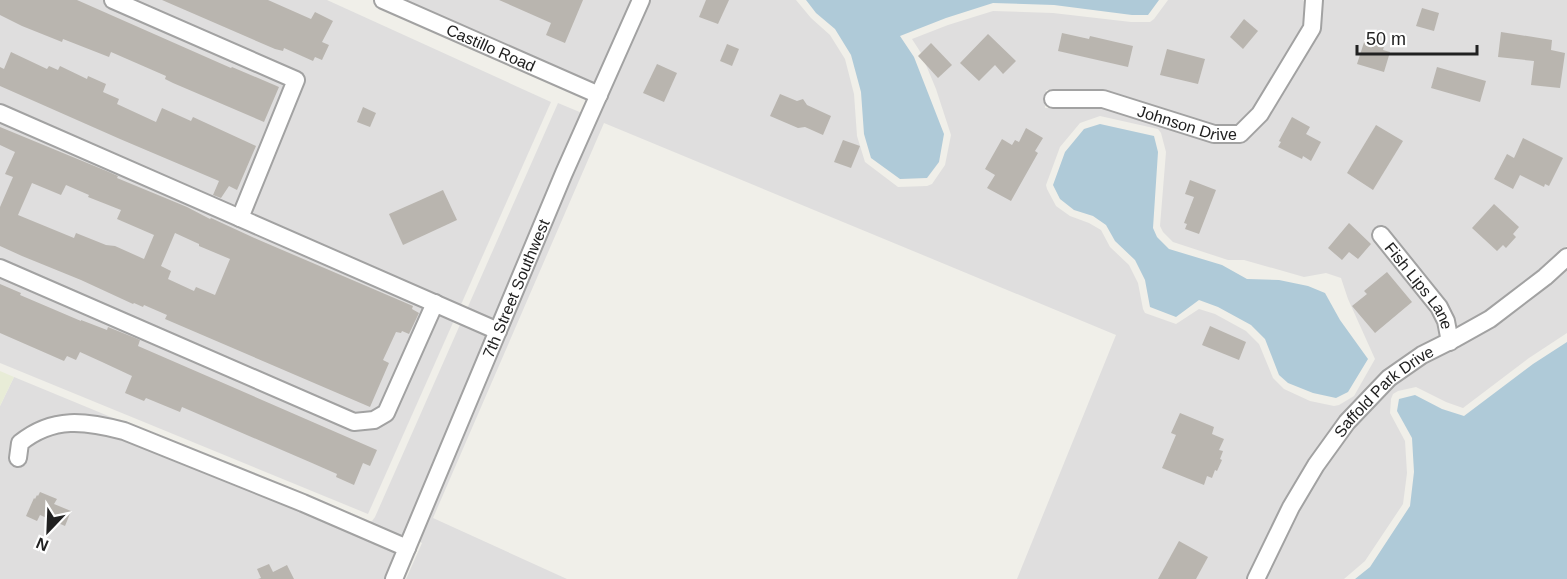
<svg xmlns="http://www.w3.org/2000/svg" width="1567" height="579" font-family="Helvetica,sans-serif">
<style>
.residential{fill:#dfdede;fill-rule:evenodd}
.farmland{fill:#e8ecd7}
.water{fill:#afcad8}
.building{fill:#b9b5af;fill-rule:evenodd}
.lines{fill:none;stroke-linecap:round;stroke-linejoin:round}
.minor-casing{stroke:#a2a2a2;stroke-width:20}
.minor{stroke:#fff;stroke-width:16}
.labels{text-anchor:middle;stroke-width:4.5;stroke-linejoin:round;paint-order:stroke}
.street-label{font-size:16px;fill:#212121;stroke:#fff}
</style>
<rect width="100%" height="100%" fill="#f0efe9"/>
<g class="residential">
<path d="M0,0h327l224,102 -183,412 -368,-151z"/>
<path d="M406,0h226l-37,83z"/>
<path d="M650,0h146l15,18 19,17 15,24 9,35 3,42 8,26 33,25 29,-1 5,-2 13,-19 6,-30 -15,-46 -15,-36 -9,-14 36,-14 45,-14 60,2 78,9h19l4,-3 14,-19h135l3,4 -2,22 -50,82 -17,17h-21l-113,-36 -57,1 -1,18h56l113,35h25l6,-3 20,-19 54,-88 3,-33h245v246l-27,24 -54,42 -67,35 -33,23 -44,45 -32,45 -26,43 -37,76h-230l99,-244 -512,-212 -171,395 134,61h-161l16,-36 -4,-2 154,-365zM1100,116l58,13 3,4 5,19 -6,74 3,6 10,10 55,18h16l60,17 22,-4 15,5 7,21 27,60 -21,37 -15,9 -5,1 -24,-5 -26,-12 -11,-11 -14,-34 -13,-13 -31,-17 -16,-5 -23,15 -31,-11 -2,-4 -5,-26 -9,-18 -19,-18 -9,-17 -12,-7 -19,-7 -14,-10 -9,-17 -1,-4 14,-38 20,-24z"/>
<path d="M558,103l24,10 -197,466h-385v-173l14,-29 351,145 7,-1 3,-4z"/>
<path d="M1567,268v65l-38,25 -66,50 -17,-6 -30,-15 -18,4 -5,3 -2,5 -1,14 15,28 2,32 -4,31 -38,57 -21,18h-78l32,-68 25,-41 30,-42 41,-43 32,-22 69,-37 55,-42z"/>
</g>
<path class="farmland" d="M0,371l14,6 -14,29z"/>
<g class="water">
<path d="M806,0h353l-11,15h-16l-78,-10 -61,-2 -47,15 -46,18 14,21 30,77 -5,28 -12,16 -27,1 -29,-21 -7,-24 -3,-42 -10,-37 -16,-26 -19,-16z"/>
<path d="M1100,124l54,12 4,16 -5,76 4,9 12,12 53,16 25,14 32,1 29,6 17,7 15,27 28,39 -20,33 -12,6 -23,-5 -25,-10 -9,-8 -14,-36 -14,-14 -33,-18 -19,-7 -23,17 -26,-10 -5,-27 -10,-20 -20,-19 -9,-16 -13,-9 -19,-6 -14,-11 -7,-14 12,-33 19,-23z"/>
<path d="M1567,342v237h-212l15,-12 40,-61 4,-34 -2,-34 -15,-27 2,-12 16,-4 27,14 22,7 69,-52z"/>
</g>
<g class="building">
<path d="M0,0h77l154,68 1,-1 47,20 -15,35 -91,-39 -8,-4 1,-3 -55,-24 -2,5 -46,-18 -1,3 -40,-16 -22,-11z"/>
<path d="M162,0h106l43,19 4,-7 18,9 -11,21 7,3 -7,15 -7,-3 -2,4 -29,-13 -1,3 -8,-2z"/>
<path d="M499,0h84l-18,43 -19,-8 5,-12z"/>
<path d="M706,0h23l-11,24 -19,-7z"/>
<path d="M1422,8l17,5 -5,18 -18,-5z"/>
<path d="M1244,19l14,12 -15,18 -13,-12z"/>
<path d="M1368,30l19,5 -4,15 7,2 -6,20 -27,-8z"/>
<path d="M1501,32l51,8 -1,10 14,3 -5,35 -29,-3 3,-24 -36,-4z"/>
<path d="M1062,33l27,6 1,-3 43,10 -5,21 -70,-16z"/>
<path d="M988,34l28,27 -13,13 -8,-9 -16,16 -19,-18z"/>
<path d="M931,43l21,22 -14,13 -20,-22z"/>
<path d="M727,44l12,5 -7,17 -12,-5z"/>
<path d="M1167,49l38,10 -7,25 -38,-9z"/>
<path d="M11,52l36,17 2,-3 9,4 2,-4 27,13 1,-3 18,8 -3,8 16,7 -2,5 39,18 6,-14 29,13 2,-4 63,29 -19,44 -8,-4 -8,12 -8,-3 6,-14 -99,-42 -120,-53v-19l4,2z"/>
<path d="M657,64l20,9 -13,29 -21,-9z"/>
<path d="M1437,67l49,14 -6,21 -49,-14z"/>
<path d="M780,94l17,7 6,-2 4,6 24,11 -8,19 -18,-8 -7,1 -28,-12z"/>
<path d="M363,107l13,6 -6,14 -13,-5z"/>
<path d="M1292,117l18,10 -4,7 15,8 -10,19 -8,-5 -1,3 -24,-12 3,-5 -2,-1z"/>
<path d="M1376,125l27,16 -30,49 -26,-17z"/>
<path d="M0,127l109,45 9,4 -1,2 70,29 23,12 1,-1 48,22 154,66 -1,3 7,4 -10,21 -7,-3 -1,2 -5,-1 -13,28 6,3 -19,44 -205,-88 2,-4 -23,-10 -1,2 -9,-4 -1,1 -52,-24 -59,-24 -22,-10v-39l13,-30 -8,-3 10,-22 -15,-7zM32,183l29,12 5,-10 23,10 -1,2 33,13 -4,9 37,16 -10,24 -29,-13 -9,-1 -30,-12 -2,5 -56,-23zM175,233l24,11v2l31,13 -15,36 -19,-8 -2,4 -26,-12 3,-8 -10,-5z"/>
<path d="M1026,128l17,10 -8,13 3,2 -27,48 -24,-13 8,-13 -10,-6 17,-30 10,6 3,-5 4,2z"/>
<path d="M1523,138l40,20 -14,28 -4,-2 -1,3 -24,-12 -7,14 -19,-10 13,-25 7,4z"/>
<path d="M843,140l17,6 -9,22 -17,-6z"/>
<path d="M1190,180l26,10 -17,44 -14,-5 2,-5 -3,-1 10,-26 -9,-3z"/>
<path d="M443,190l14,30 -54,25 -14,-31z"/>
<path d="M1494,204l25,23 -6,7 3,3 -10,11 -3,-3 -6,6 -25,-23z"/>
<path d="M1349,223l22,21 -13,15 -9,-7 -7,8 -14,-12z"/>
<path d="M1387,272l25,30 -37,31 -23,-27 15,-12 -3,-3z"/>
<path d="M0,284l21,9 -1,2 61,26v-1l26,10 1,-3 25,10 7,3 -2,6 239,104 -7,16 -7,-3 -9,22 -18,-8 1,-3 -25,-11 -130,-56 -2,5 -34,-14 -2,3 -19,-8 7,-17 -30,-14 -22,-10 -4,8 -9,-4 -3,5 -64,-28z"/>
<path d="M1210,326l36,16 -7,18 -37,-15z"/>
<path d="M1180,413l34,14 -2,7 12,5 -5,11 4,1 -3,8 2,1 -5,11 -2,-1 -3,8 -5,-2 -3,9 -42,-17 14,-33 -5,-2z"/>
<path d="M40,492l17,7 -3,5 17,7 -6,15 -25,-11 -3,6 -11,-5 8,-18 1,1 2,-4 1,1z"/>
<path d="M1179,541l29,16 -12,22h-38z"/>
<path d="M269,564l4,8 14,-7 7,14h-36l3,-1 -4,-9z"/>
</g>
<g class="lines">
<g class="minor-casing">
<g id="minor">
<path d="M113,0l183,80 -56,138"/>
<path id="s1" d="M383,0l216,95"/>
<path id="s2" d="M1053,99h50l111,35h26l20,-20 52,-86 2,-28"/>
<path d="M0,113l498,218"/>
<path id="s3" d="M1381,235l58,72 7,14 4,21"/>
<path d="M0,268l354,154 20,-2 12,-7 49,-110"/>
<path d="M18,458l2,-15c33,-27 66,-22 104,-12l179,72 104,45"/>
<path id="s4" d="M394,579l170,-406 77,-173"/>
<path id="s5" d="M1256,579l35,-72 25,-42 31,-43 42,-44 33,-23 34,-17 34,-19 55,-42 22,-20"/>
</g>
</g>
<use href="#minor" class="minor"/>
</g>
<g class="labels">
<g class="street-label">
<text dy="6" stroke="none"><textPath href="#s1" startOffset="118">Castillo Road</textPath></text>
<text dy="6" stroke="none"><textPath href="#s2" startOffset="138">Johnson Drive</textPath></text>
<text dy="6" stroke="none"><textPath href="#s3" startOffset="64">Fish Lips Lane</textPath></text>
<text dy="6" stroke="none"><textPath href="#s4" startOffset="315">7th Street Southwest</textPath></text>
<text dy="6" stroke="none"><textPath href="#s5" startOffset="230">Saffold Park Drive</textPath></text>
</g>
</g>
<g transform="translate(48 531) rotate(203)" stroke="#ffffff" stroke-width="4.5" paint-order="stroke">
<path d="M0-4.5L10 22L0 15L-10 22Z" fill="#212121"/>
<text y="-9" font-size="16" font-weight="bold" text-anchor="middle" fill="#212121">N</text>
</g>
<path d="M1357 45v9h120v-9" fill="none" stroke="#212121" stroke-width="3"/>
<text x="1366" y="45" font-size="18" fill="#212121" stroke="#ffffff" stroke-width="4.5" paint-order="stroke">50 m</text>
</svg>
